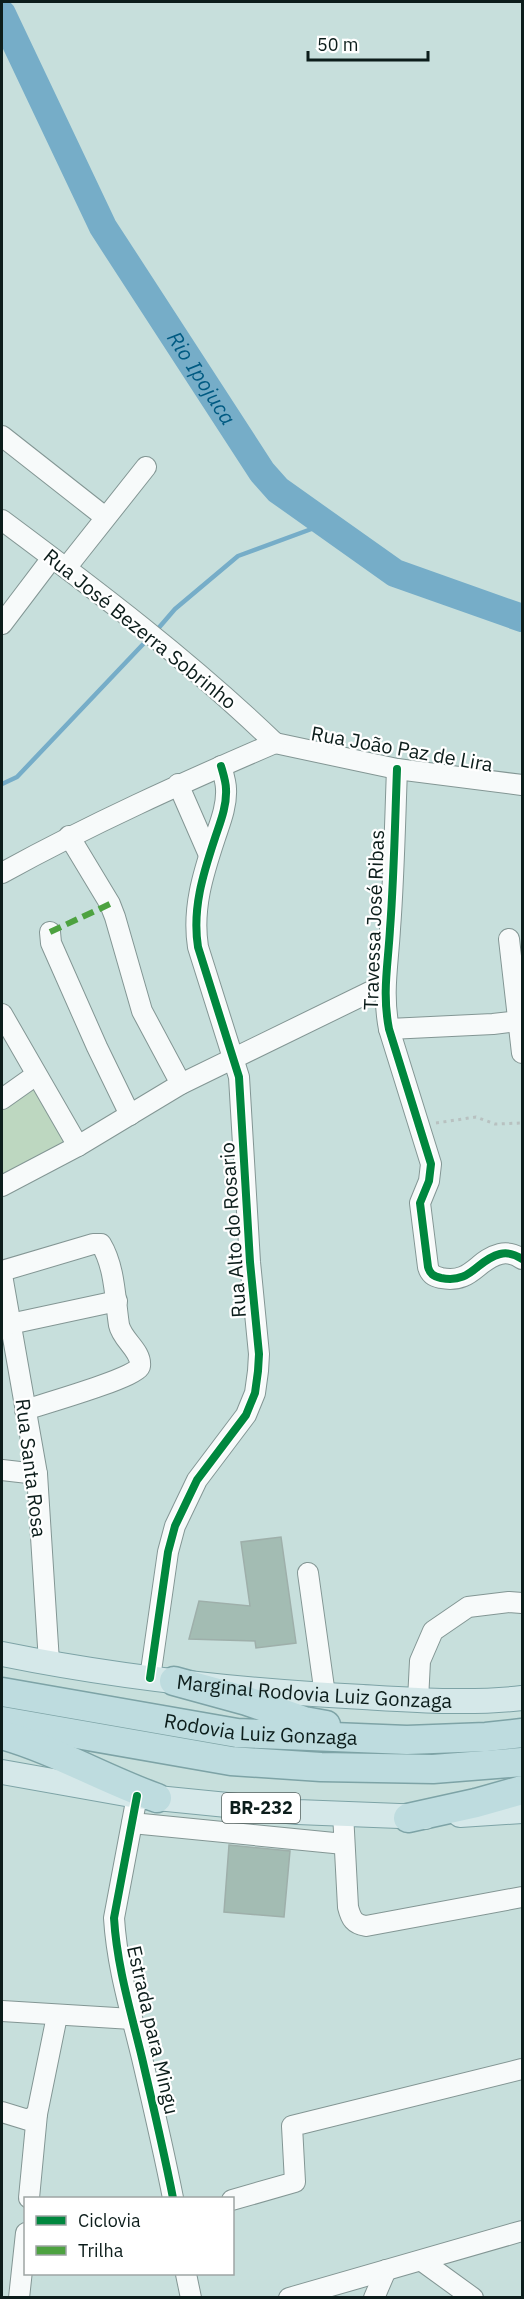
<svg xmlns="http://www.w3.org/2000/svg" width="524" height="2299" font-family="'IBM Plex Sans',sans-serif">
<style>
.green{fill:#bdd7c0}
.lines{fill:none;stroke-linecap:round;stroke-linejoin:round}
.stream{stroke:#76adc8;stroke-width:4.5}
.river{stroke:#76adc8;stroke-width:28}
.building{fill:#a3bcb3;stroke:#9eafaa;stroke-width:1.5}
.minor-casing{stroke:#839694;stroke-width:22}
.major-casing{stroke:#7da3a6;stroke-width:26}
.highway-casing{stroke:#7da3a6;stroke-width:31}
.path{stroke:#b8c1c0;stroke-width:3;stroke-dasharray:3 4.5;stroke-linecap:butt}
.minor{stroke:#f7fafa;stroke-width:20}
.major{stroke:#d5e8e9;stroke-width:24}
.highway{stroke:#bedcdf;stroke-width:28}
.quiet{stroke:#4da240;stroke-width:6;stroke-dasharray:12 6;stroke-linecap:butt}
.cycleway-casing{stroke:#fff;stroke-width:11}
.cycleway{stroke:#00873e;stroke-width:8}
.labels{text-anchor:middle;stroke-width:4.5;stroke-linejoin:round;paint-order:stroke}
.shield{fill:#fff;stroke:#55615f;stroke-width:1.5}
.shield-label{font-size:18px;font-weight:bold;fill:#0c1d1b}
.street-label{font-size:20px;fill:#0c1d1b;stroke:#fff}
.water-label{font-size:21px;font-style:italic;fill:#005a82;stroke:#fff}
</style>
<rect width="100%" height="100%" fill="#c7dfdc"/>
<path class="green" d="M37,1081l35,63 -64,35 -6,-8v-64z"/>
<g class="lines">
<g class="stream">
<path d="M156,631l19,-22 63,-53 87,-32"/>
<path d="M2,784l15,-7 131,-138"/>
</g>
<path class="river" id="s1" d="M2,14l101,213 159,245 16,18 117,83 127,45"/>
</g>
<g class="building">
<path d="M281,1537l15,106 -40,5 -1,-7 -66,-2 10,-38 51,5 -9,-64z"/>
<path d="M229,1845l61,6 -6,66 -60,-5z"/>
</g>
<g class="lines">
<g class="minor-casing">
<g id="minor">
<path d="M2,436l103,81"/>
<path d="M2,520c94,70 188,141 273,223"/>
<path d="M66,568l80,-101"/>
<path d="M2,624l50,-66"/>
<path d="M275,743l122,26 125,16"/>
<path d="M397,769c-2,53 -3,107 -7,160 -2,36 -8,64 -1,100l42,135 -2,17 -9,22 8,64c2,7 5,9 13,11 31,6 35,-18 59,-24 8,-2 16,1 22,5"/>
<path d="M178,784l31,71"/>
<path d="M69,836l41,68 5,13 27,94 39,73"/>
<path d="M2,873c89,-49 180,-90 273,-130"/>
<path d="M50,932l1,11 46,104 33,68"/>
<path d="M509,939l13,114"/>
<path d="M2,1014l76,132"/>
<path d="M389,1029l104,-5 25,-3"/>
<path d="M2,1099l34,-24"/>
<path d="M2,1186l76,-40 103,-62 203,-99"/>
<path d="M2,1271l91,-27h8c14,23 14,55 18,81 3,15 23,26 21,41 -1,11 -100,39 -115,44"/>
<path d="M2,1275l35,199 12,188"/>
<path d="M10,1324l107,-23"/>
<path d="M2,1470l35,4"/>
<path d="M308,1573l17,122"/>
<path d="M150,1678l18,-126 7,-26 22,-46 49,-65 9,-22 3,-22 1,-17 -9,-92 -11,-185 -41,-130c-6,-38 5,-73 17,-109 5,-15 12,-32 11,-49 0,-7 -3,-16 -5,-23"/>
<path d="M418,1700l2,-39 13,-30 35,-24 41,-5 13,1"/>
<path d="M137,1796l-23,122c3,49 17,94 28,140 11,47 22,94 31,140"/>
<path d="M343,1813l5,94c3,12 6,17 18,19l156,-29"/>
<path d="M132,1823l212,21"/>
<path d="M2,2011l130,8"/>
<path d="M2,2112l26,8 9,-6 20,-98"/>
<path d="M29,2198l8,-84"/>
<path d="M232,2200l63,-18 -3,-56 230,-57"/>
<path d="M422,2261l51,37"/>
<path d="M186,2274l5,24"/>
<path d="M19,2298l7,-65"/>
<path d="M289,2298l233,-67"/>
<path d="M374,2298l12,-28"/>
</g>
</g>
<g class="major-casing">
<g id="major">
<path id="s2" d="M2,1654c118,24 241,37 361,43 52,3 108,7 159,1"/>
<path d="M2,1772l135,24 160,16 128,5"/>
<path d="M460,1815l62,-4"/>
</g>
</g>
<g class="highway-casing">
<g id="highway">
<path d="M174,1681l73,20 57,20 22,4"/>
<path id="s3" d="M2,1692l235,41 170,7 79,-3 36,-4"/>
<path d="M2,1721l229,40 90,6 112,2 89,-7"/>
<path d="M2,1735c53,15 102,44 155,63"/>
<path d="M408,1818l68,-15 46,-13"/>
</g>
</g>
<path class="path" d="M436,1123l40,-6 19,7 27,-1"/>
<use href="#minor" class="minor"/>
<use href="#major" class="major"/>
<use href="#highway" class="highway"/>
<path class="quiet" d="M50,932l60,-28"/>
<g class="cycleway-casing">
<g id="cycleway">
<path d="M397,769c-2,53 -3,107 -7,160 -2,36 -8,64 -1,100l42,135 -2,17 -9,22 8,64c2,7 5,9 13,11 31,6 35,-18 59,-24 8,-2 16,1 22,5"/>
<path d="M150,1678l18,-126 7,-26 22,-46 49,-65 9,-22 3,-22 1,-17 -9,-92 -11,-185 -41,-130c-6,-38 5,-73 17,-109 5,-15 12,-32 11,-49 0,-7 -3,-16 -5,-23"/>
<path d="M137,1796l-23,122c3,49 17,94 28,140 11,47 22,94 31,140"/>
</g>
</g>
<use href="#cycleway" class="cycleway"/>
</g>
<g class="labels">
<rect class="shield" x="222" y="1793" width="78" height="30" rx="4.5"/>
<g class="shield-label">
<text x="261" y="1814">BR-232</text>
</g>
<g class="street-label">
<text transform="translate(140 629) rotate(39)" y="7">Rua José Bezerra Sobrinho</text>
<text transform="translate(402 749) rotate(10)" y="7">Rua João Paz de Lira</text>
<text transform="translate(374 920) rotate(-88)" y="7">Travessa José Ribas</text>
<text transform="translate(233 1230) rotate(-94)" y="7">Rua Alto do Rosario</text>
<text transform="translate(31 1468) rotate(83)" y="7">Rua Santa Rosa</text>
<text dy="7" stroke="none"><textPath href="#s2" startOffset="315">Marginal Rodovia Luiz Gonzaga</textPath></text>
<text dy="7" stroke="none"><textPath href="#s3" startOffset="262">Rodovia Luiz Gonzaga</textPath></text>
<text transform="translate(153 2030) rotate(77)" y="7">Estrada para Mingu</text>
</g>
<g class="water-label">
<text dy="7" stroke="none"><textPath href="#s1" startOffset="416">Rio Ipojuca</textPath></text>
</g>
</g>
<rect width="524" height="2299" fill="none" stroke="#0c1d1b" stroke-width="6"/>
<rect x="24" y="2197" width="210" height="78" fill="#ffffff" stroke="#9ea5a4" stroke-width="1.5"/>
<rect x="36" y="2216" width="30" height="9" fill="#00873e" stroke="#9ea5a4" stroke-width="1.5"/>
<text x="78" y="2227" font-size="18" fill="#0c1d1b">Ciclovia</text>
<rect x="36" y="2246" width="30" height="9" fill="#4da240" stroke="#9ea5a4" stroke-width="1.5"/>
<text x="78" y="2257" font-size="18" fill="#0c1d1b">Trilha</text>
<path d="M308 51v9h120v-9" fill="none" stroke="#0c1d1b" stroke-width="3"/>
<text x="317" y="51" font-size="18" fill="#0c1d1b" stroke="#ffffff" stroke-width="4.5" paint-order="stroke">50 m</text>
</svg>
